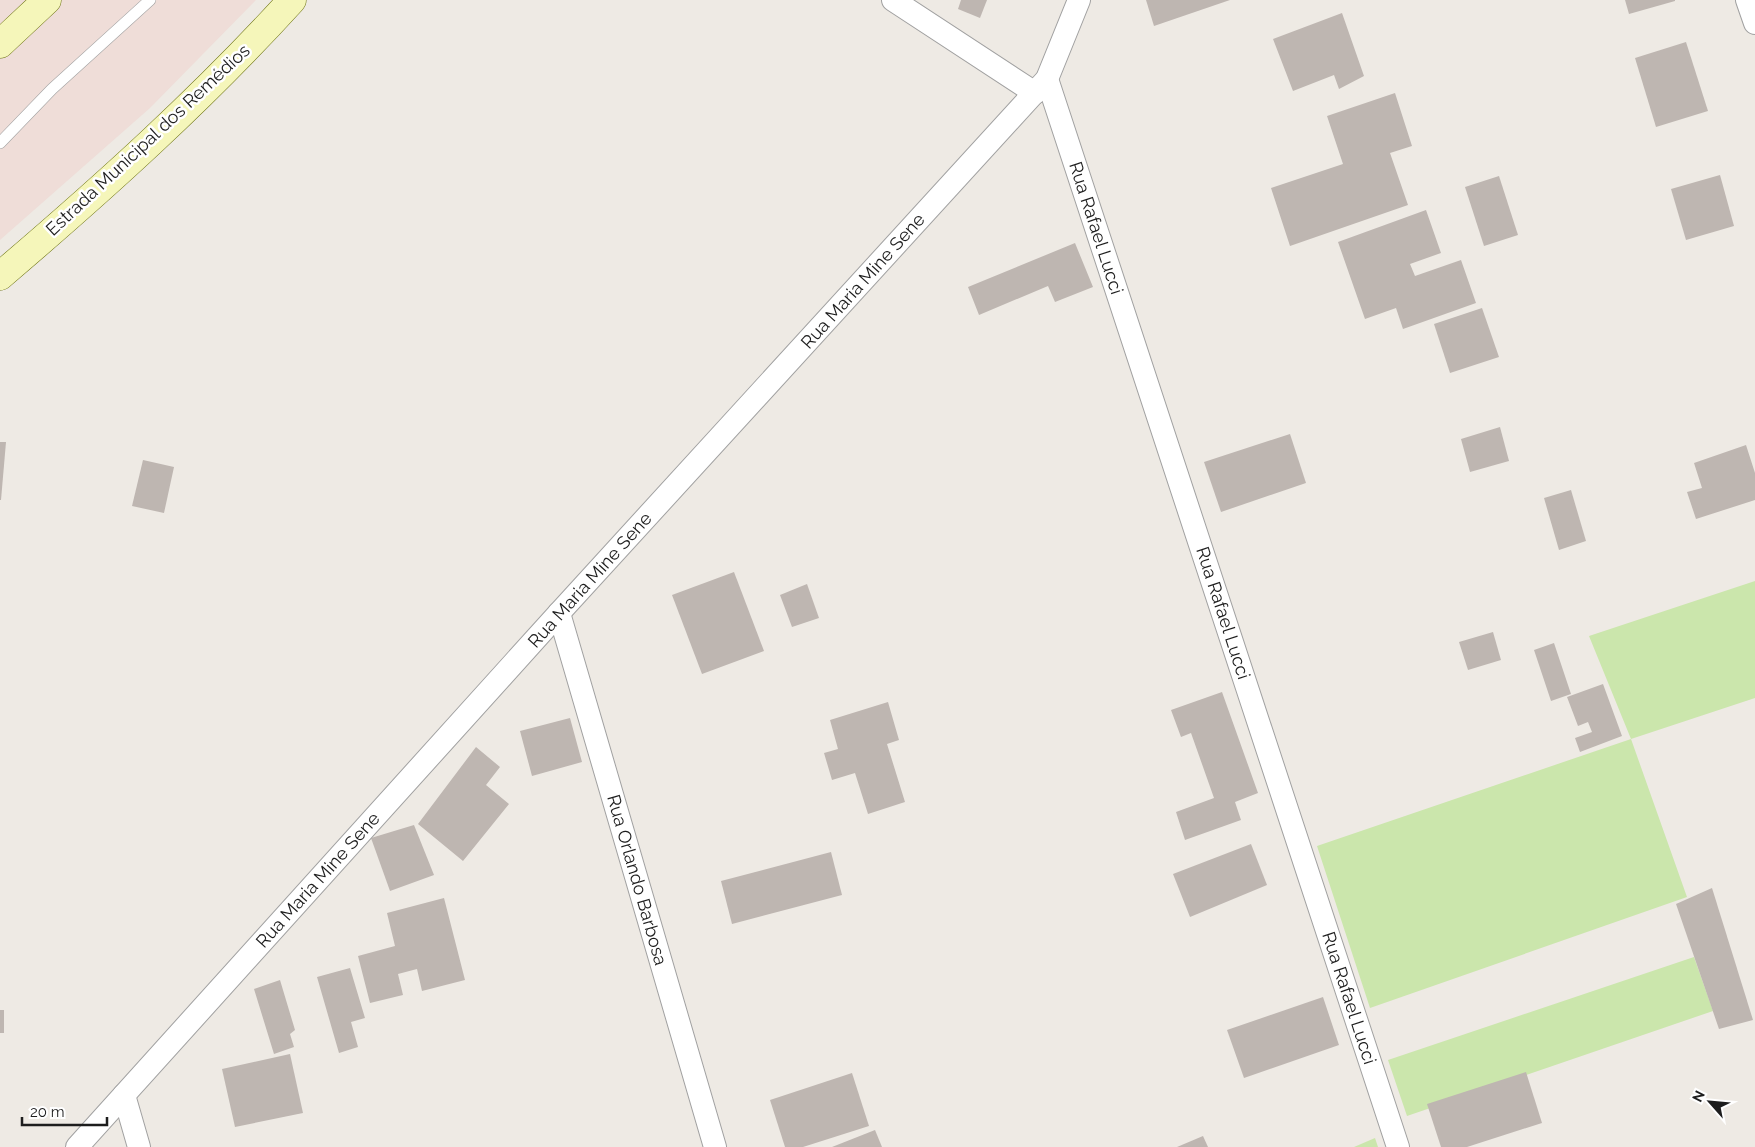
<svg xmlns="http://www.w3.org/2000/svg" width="1755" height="1147" font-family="Raleway,sans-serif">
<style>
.military{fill:#efddd8}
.grass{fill:#cbe6ac}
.building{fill:#beb6b1}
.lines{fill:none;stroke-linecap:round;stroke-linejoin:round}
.lane-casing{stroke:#a1a1a1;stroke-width:12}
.street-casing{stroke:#a1a1a1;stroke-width:24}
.secondary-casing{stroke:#676e0b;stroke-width:29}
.lane{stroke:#fff;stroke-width:11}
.street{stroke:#fff;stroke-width:22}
.secondary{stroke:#f5f6ba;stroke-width:28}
.labels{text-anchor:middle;stroke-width:5;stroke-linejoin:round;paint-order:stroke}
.street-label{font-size:18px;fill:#1d1d1d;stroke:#fff}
</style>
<rect width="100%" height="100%" fill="#eeeae4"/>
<path class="military" d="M0,0h256l-106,108 -150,132z"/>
<g class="grass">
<path d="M1755,581v117l-124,41 56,158 -317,111 -53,-162 314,-107 -42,-103z"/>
<path d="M1694,957l19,54 -306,105 -19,-56z"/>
<path d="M1375,1138l3,9h-24z"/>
</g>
<g class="building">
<path d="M961,0h26l-7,18 -22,-9z"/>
<path d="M1146,0h84l-76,26z"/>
<path d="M1625,0h50v1l-46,13z"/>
<path d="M1342,13l22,63 -25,13 -5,-14 -41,16 -20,-52z"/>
<path d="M1686,42l22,69 -52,16 -21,-69z"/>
<path d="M1395,93l17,53 -22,7 18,52 -118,41 -19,-58 72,-24 -16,-48z"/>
<path d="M1720,175l14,51 -48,14 -15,-51z"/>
<path d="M1499,176l19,59 -34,11 -19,-59z"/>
<path d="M1426,210l15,43 -31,11 5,12 46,-16 15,43 -73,26 -7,-21 -31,11 -27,-77z"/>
<path d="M1075,243l18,44 -38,15 -7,-16 -69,29 -11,-28z"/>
<path d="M1482,308l17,49 -49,16 -16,-49z"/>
<path d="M1500,427l9,34 -39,11 -9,-33z"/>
<path d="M1290,434l16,49 -85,29 -17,-50z"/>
<path d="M0,442h6l-5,58h-1z"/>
<path d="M1746,445l9,28v27l-59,19 -9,-27 15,-4 -8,-25z"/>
<path d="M143,460l31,7 -10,46 -32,-7z"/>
<path d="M1571,490l15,51 -27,9 -15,-52z"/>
<path d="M734,572l30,79 -62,23 -30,-79z"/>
<path d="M807,584l12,34 -27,9 -12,-32z"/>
<path d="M1493,632l8,28 -33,10 -9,-28z"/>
<path d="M1554,643l17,51 -20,7 -17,-51z"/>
<path d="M1603,684l19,52 -42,16 -5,-14 17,-6 -4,-10 -10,4 -11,-29z"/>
<path d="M1222,692l36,101 -23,9 6,18 -56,20 -9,-28 38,-14 -23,-65 -10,4 -10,-27z"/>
<path d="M888,702l11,38 -12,4 18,58 -37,12 -13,-41 -23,7 -8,-27 14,-4 -8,-29z"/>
<path d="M570,718l12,44 -50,14 -12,-45z"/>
<path d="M476,747l24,20 -14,18 23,19 -46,57 -45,-37z"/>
<path d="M414,825l20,50 -44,16 -19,-53z"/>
<path d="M1251,844l16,41 -77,32 -17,-43z"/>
<path d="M831,852l11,43 -110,29 -11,-43z"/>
<path d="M1712,888l41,132 -34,9 -43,-125z"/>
<path d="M444,898l21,82 -43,11 -5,-22 -19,5 5,21 -33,8 -12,-47 37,-10 -8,-33z"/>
<path d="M350,968l15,50 -14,4 7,25 -19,6 -22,-76z"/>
<path d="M280,980l15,50 -5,4 4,13 -20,7 -20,-65z"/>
<path d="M1323,997l16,48 -95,33 -17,-48z"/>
<rect x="0" y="1010" width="4" height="23"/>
<path d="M290,1054l13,59 -68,14 -13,-58z"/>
<path d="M1526,1072l16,51 -75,24h-26l-14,-43z"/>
<path d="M852,1073l17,53 -66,21h-18l-15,-47z"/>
<path d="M875,1130l7,17h-50z"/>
<path d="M1203,1136l5,11h-31z"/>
</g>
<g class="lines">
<g class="lane-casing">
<path id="lane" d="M0,143l52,-54 98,-89"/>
</g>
<g class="street-casing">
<g id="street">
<path d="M893,0l142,93"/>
<path d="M1747,0l8,23"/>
<path d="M1047,79l351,1068"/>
<path d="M559,613l156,534"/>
<path d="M124,1095l15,52"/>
<path d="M77,1147l482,-534 488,-534 32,-79"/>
</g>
</g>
<g class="secondary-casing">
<g id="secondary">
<path d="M0,44l47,-44"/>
<path d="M0,276c102,-87 202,-177 292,-276"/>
</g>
</g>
<use href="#lane" class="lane"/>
<use href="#street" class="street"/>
<use href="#secondary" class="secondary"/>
</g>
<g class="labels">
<g class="street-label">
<text transform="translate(148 140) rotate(-43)" y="6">Estrada Municipal dos Remédios</text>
<text transform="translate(1096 228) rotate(72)" y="6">Rua Rafael Lucci</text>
<text transform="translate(863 281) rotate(-48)" y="6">Rua Maria Mine Sene</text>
<text transform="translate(590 580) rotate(-48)" y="6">Rua Maria Mine Sene</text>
<text transform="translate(1223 613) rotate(72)" y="6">Rua Rafael Lucci</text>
<text transform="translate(318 880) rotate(-48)" y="6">Rua Maria Mine Sene</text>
<text transform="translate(637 880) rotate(74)" y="6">Rua Orlando Barbosa</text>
<text transform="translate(1349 998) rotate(72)" y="6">Rua Rafael Lucci</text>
</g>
</g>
<g transform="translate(1710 1102) rotate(297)" stroke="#ffffff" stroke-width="4" paint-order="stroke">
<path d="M0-4L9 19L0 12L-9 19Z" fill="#1d1d1d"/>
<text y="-8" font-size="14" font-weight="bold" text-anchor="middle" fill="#1d1d1d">N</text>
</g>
<path d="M22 1117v8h85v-8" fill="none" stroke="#1d1d1d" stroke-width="2.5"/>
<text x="30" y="1117" font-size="15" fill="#1d1d1d" stroke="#ffffff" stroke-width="4" paint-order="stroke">20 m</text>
</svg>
